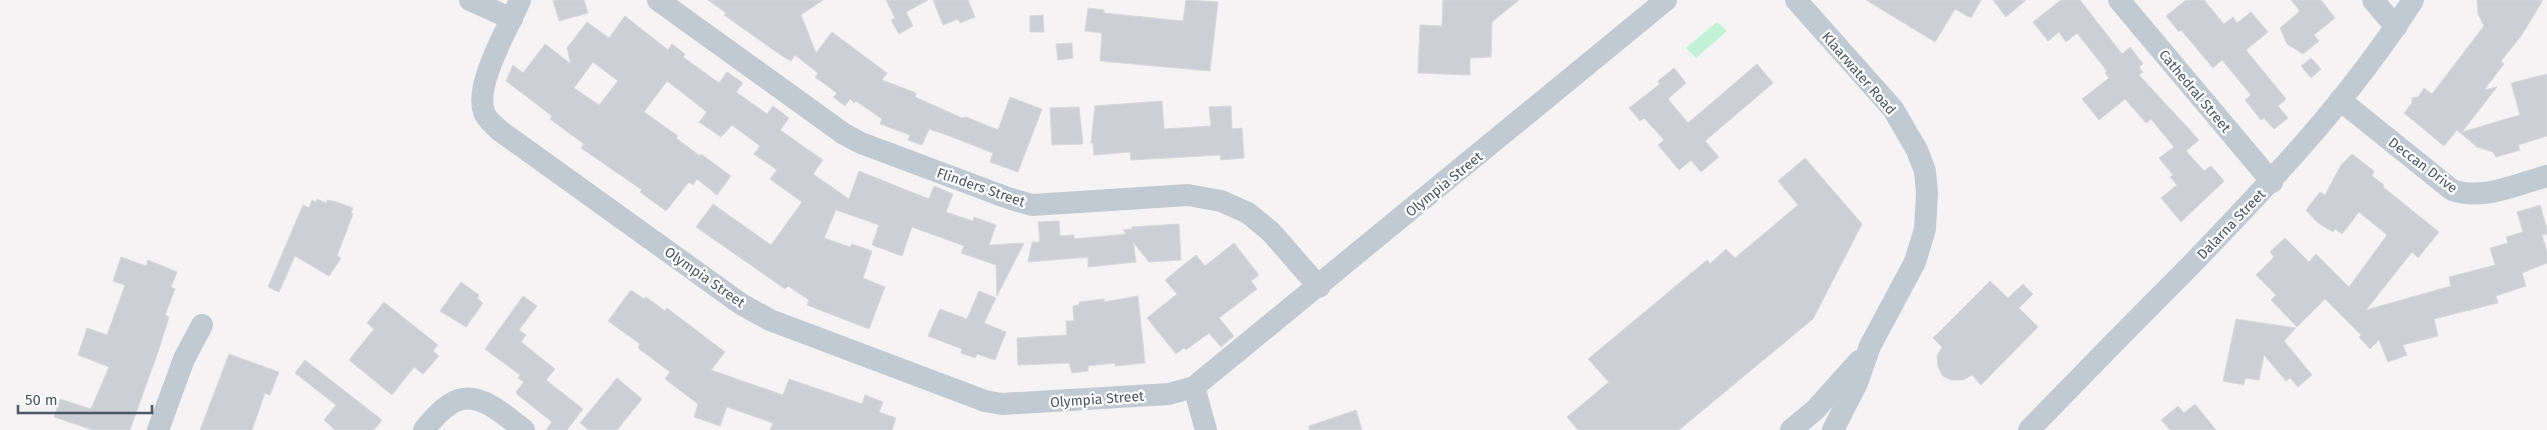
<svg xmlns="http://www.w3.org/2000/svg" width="2547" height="430" font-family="'Fira Sans',sans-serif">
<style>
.green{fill:#c3f1d5}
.building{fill:#cdcfd5;stroke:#d7d9de;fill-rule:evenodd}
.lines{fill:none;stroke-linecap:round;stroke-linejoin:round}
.minor{stroke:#c1cad2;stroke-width:22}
.labels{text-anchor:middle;stroke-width:4.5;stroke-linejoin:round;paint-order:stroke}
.street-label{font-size:14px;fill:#4a5661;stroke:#fff}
</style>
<rect width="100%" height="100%" fill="#f5f3f3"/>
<path class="green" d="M1717,22l10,9 -31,27 -10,-10z"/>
<g class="building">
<path d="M553,0h31l4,13 -29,8z"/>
<path d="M708,0h115l-22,15 15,38 16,-21 55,41 -5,7 34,13 -1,4 47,21 4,-1 32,13 12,-33 32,12 -24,63 -28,-10 3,-9 -46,-18 -18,-6 -7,16 -14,-5 2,-5 -30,-11 2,-5 -26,-18 -2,2 -4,-4 -5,7 -12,-9 4,-4 -22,-16 3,-4 -23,-18 -4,6 -9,-5 -58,-41 2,-2z"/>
<path d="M886,0h42l-22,12 7,14 -14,8 -8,-14 4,-2z"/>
<path d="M933,0h35l7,17 -15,6 -2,-4 -15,6z"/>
<path d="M1186,0l32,2 -8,69 -110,-10 2,-28 -17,-2 3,-23 16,2v3l79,8z"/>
<path d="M1443,0h76l-27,22 -1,35 -21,1v17l-52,-2 2,-48 22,1z"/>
<path d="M1866,0h115l-10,18 -16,-9 -20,33z"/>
<path d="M1993,0h33l-20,17z"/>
<path d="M2061,0h19l42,54 8,-7 13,17 -4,3 4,5 -4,3 60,65 -13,11 18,20 7,-5 13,15 -43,41 -20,-24 16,-13 -7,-8 3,-2 -14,-17 15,-11 -23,-28 -5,4 -21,-24 -26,21 -17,-21 27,-21 -4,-5 2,-2 -30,-38 -11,9 -7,-10 -11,9 -15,-19z"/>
<path d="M2186,0h18l20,24 9,-7 4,6 14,-11 17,20 -22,18 40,49 -8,7 10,12 -14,11 -10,-11 -3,2 -16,-20 6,-5 -29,-35 -9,8 -32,-38 -2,2 -13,-16z"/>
<path d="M2291,0h30l14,18 -21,17 5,6 -16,13 -16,-10 -7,-16 20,-17z"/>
<path d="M2477,0h66l-22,36 -20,25 3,3 -20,26 13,-3 -35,45 58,-17 -9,-32 36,-9v62l-29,9 2,5 -24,7 -3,-5 -16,-5 -20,-17 -13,16 -40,-33 8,-10v-5l6,-1 6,-9 8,6 52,-68 -6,-12z"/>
<path d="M1043,15l1,17h-14v-16z"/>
<path d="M625,16l43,34 4,-6 13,10 -2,3 36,26 8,-11 16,11 -7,9 31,22 6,-8 16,12 -9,12 43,30 -10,14 36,25 10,-28 70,28 5,-13 19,8 -7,18 27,9 1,-4 22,8 -7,20 35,-2 -27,53 -1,-31 -35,-12 3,-7 -52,-19 -10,29 -30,-11 7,-20 -43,-15 -12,28 26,9 2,-3 20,7 -9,27 22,9 -16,42 -62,-24 2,-5 -21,-14 -3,3 -89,-62 17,-23 58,41 31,-43 -32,-23 7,-9 -23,-16 6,-8 -28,-21 -11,12 -22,-15 8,-10 -40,-31 -23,31 34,24 -2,2 24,18 1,-2 30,22 -14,19 -20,-16 -4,6 -4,-3 -23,29 -26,-19 2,-2 -61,-42 3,-4 -34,-25 2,-3 -46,-35 7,-16 10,8 22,-29 26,20 -4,-16 20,-26 22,16zM593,62l25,19 -19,24 -25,-17z"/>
<path d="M1072,43l1,15 -15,2 -2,-16z"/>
<path d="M2311,58l10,11 -10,9 -10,-12z"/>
<path d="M1757,64l16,19 -68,58 14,16 -18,15 -10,-12 -12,10 -21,-25 6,-5 -20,-22 -4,3 -11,-13 31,-24 -2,-3 16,-13 12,15 -18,16 20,24z"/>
<path d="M1162,101l2,28 47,-3 -2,-19 22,-1 1,23 10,-1 2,30 -23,2 -1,-5 -89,5 -1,-8 -36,3 -1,-12h-2l4,-37z"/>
<path d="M1079,107l4,37 -31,1 -2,-37z"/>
<path d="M2352,154l22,17 -2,5 12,9 -1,2 56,45 -21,26 -6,-6 -46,58 85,-24 -2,-9 46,-12 -5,-17 18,-5 -2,-6 17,-5 -6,-20 23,-7 7,24v5l-5,1 5,17v11l-25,10 4,13 -30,10 2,7 -64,16 4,17 -35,9 4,10 -19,7 -9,-22 -9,9 -11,-12 2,-2 -36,-36 -28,28 -26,-27 5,-5 -20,-20 18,-18 -4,-5 15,-14 24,24 7,-8 33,33 38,-52 -28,-23 -17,22 -7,-5 -2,3 -15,-9 -12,-13 14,-18 5,3 16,-30z"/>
<path d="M1805,158l57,66 -49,95 -134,111h-101l-11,-13 42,-35 -21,-23 119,-99 3,4 16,-15 9,9 63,-53 -20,-24z"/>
<path d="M317,199l9,4 1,-3 10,2 16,6 -2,5 2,1 -16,42 4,2 -12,18 -34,-20 -16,36 -11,-5 35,-82 6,3 3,-8 4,2z"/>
<path d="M1059,221l1,15 14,-1v4l52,-5 -3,-4 9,-1v-2l47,-3 2,36 -32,2 -16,-20 3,20 -48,5v-10l-60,5 4,-20h8l-2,-20z"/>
<path d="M1234,243l25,32 -8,6 6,8 -38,29 15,18 -13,11 -12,-14 -23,17 -2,-2 -8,6 -29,-36 30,-24 -12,-14 31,-25 9,11z"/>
<path d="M121,257l25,9 2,-6 29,12 -6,15 4,2 -10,26 4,2 -10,32 -29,81h-37l-39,-13 6,-18 31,10 18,-42 -31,-12 9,-27 20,7 18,-50 -12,-4z"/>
<path d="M1990,281l18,17 15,-14 10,10 -14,14 19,19 -57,58 -9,-10 -9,5h-12l-8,-4 -5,-9 -1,-11 5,-9 -9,-9z"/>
<path d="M461,282l18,13 -2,3 6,5 -17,24 -26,-16z"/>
<path d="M631,290l13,9 2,-2 19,14 2,-3 58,44 -14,18 72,25 6,-16 73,25 3,-9 18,7 -4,10 17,6 -4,12h-122l3,-7 -46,-16 -7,19 -26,-9 4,-13 -33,-25 5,-7 -32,-24 2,-4 -32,-23z"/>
<path d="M979,291l17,7 -12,25 22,9 -11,28 -18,-6 -2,4 -14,-5 1,-4 -34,-13 12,-27 27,10z"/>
<path d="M523,296l14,10 -18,24 7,5 -5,7 34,27 -9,11 37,29 -16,21h-21l6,-8 -34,-27 -2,-3 8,-10 -6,-4 2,-3 -35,-26z"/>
<path d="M1138,296l7,67 -30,3v-3l-27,3v5l-16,2 -3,-10 -51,2 -1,-27 50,-3 -1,-14h8l-1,-15 6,-1v-3l25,-3v3z"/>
<path d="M384,302l54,43 -5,6 6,5 -16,18 -9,-7 -22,28 -43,-35 25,-31 -7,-6z"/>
<path d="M2236,319l60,9 -12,13 28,34 -14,12 -8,-9 -4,3 -22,-26 -5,25 -14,-2 -1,7 -21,-4z"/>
<path d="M229,354l50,18 -9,23 -5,-2 -13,37h-52z"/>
<path d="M305,360l77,60 -8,10h-39l-11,-10 12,-15 -41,-32z"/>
<path d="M617,378l25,21 -25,31h-28l-9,-7z"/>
<path d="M2195,404l21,26h-46l-9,-10 17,-14 6,7z"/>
<path d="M1356,410l6,20h-53v-4z"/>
</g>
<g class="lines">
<g class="minor">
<path d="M470,0l42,19"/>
<path d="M520,0c-11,27 -46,84 -36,112 2,7 10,13 15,18l242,174 29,16 215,81 17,3 167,-10 25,-7 472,-387"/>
<path d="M658,0l186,134 17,9 147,55 24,7 156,-10 33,6 27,12 23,19 48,55"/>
<path d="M1796,0l97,109 24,41 8,21 2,22 -2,36 -10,33 -45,84 -13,37 -24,47"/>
<path d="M2119,0l153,182"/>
<path d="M2373,0l23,27"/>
<path d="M2340,100l112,90c31,11 65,-6 95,-14"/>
<path d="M1194,387l12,43"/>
<path d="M158,430l26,-71 18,-34"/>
<path d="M424,430c38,-50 59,-33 100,0"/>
<path d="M1791,430l24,-20 44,-49"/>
<path d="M2029,430c53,-55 107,-110 161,-164 80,-83 161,-168 223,-266"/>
</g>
</g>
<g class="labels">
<g class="street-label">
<text transform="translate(1859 73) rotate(49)" y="5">Klaarwater Road</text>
<text transform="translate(2195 91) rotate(50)" y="5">Cathedral Street</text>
<text transform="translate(2423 165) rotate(37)" y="5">Deccan Drive</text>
<text transform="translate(1444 184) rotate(-39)" y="5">Olympia Street</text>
<text transform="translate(981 187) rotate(19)" y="5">Flinders Street</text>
<text transform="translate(2231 224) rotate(-46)" y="5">Dalarna Street</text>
<text transform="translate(705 277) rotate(35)" y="5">Olympia Street</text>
<text transform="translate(1097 399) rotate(-4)" y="5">Olympia Street</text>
</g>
</g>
<path d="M18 405v8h134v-8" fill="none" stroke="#4a5661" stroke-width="2.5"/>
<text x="25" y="405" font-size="15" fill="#4a5661" stroke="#ffffff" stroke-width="4" paint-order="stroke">50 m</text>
</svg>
